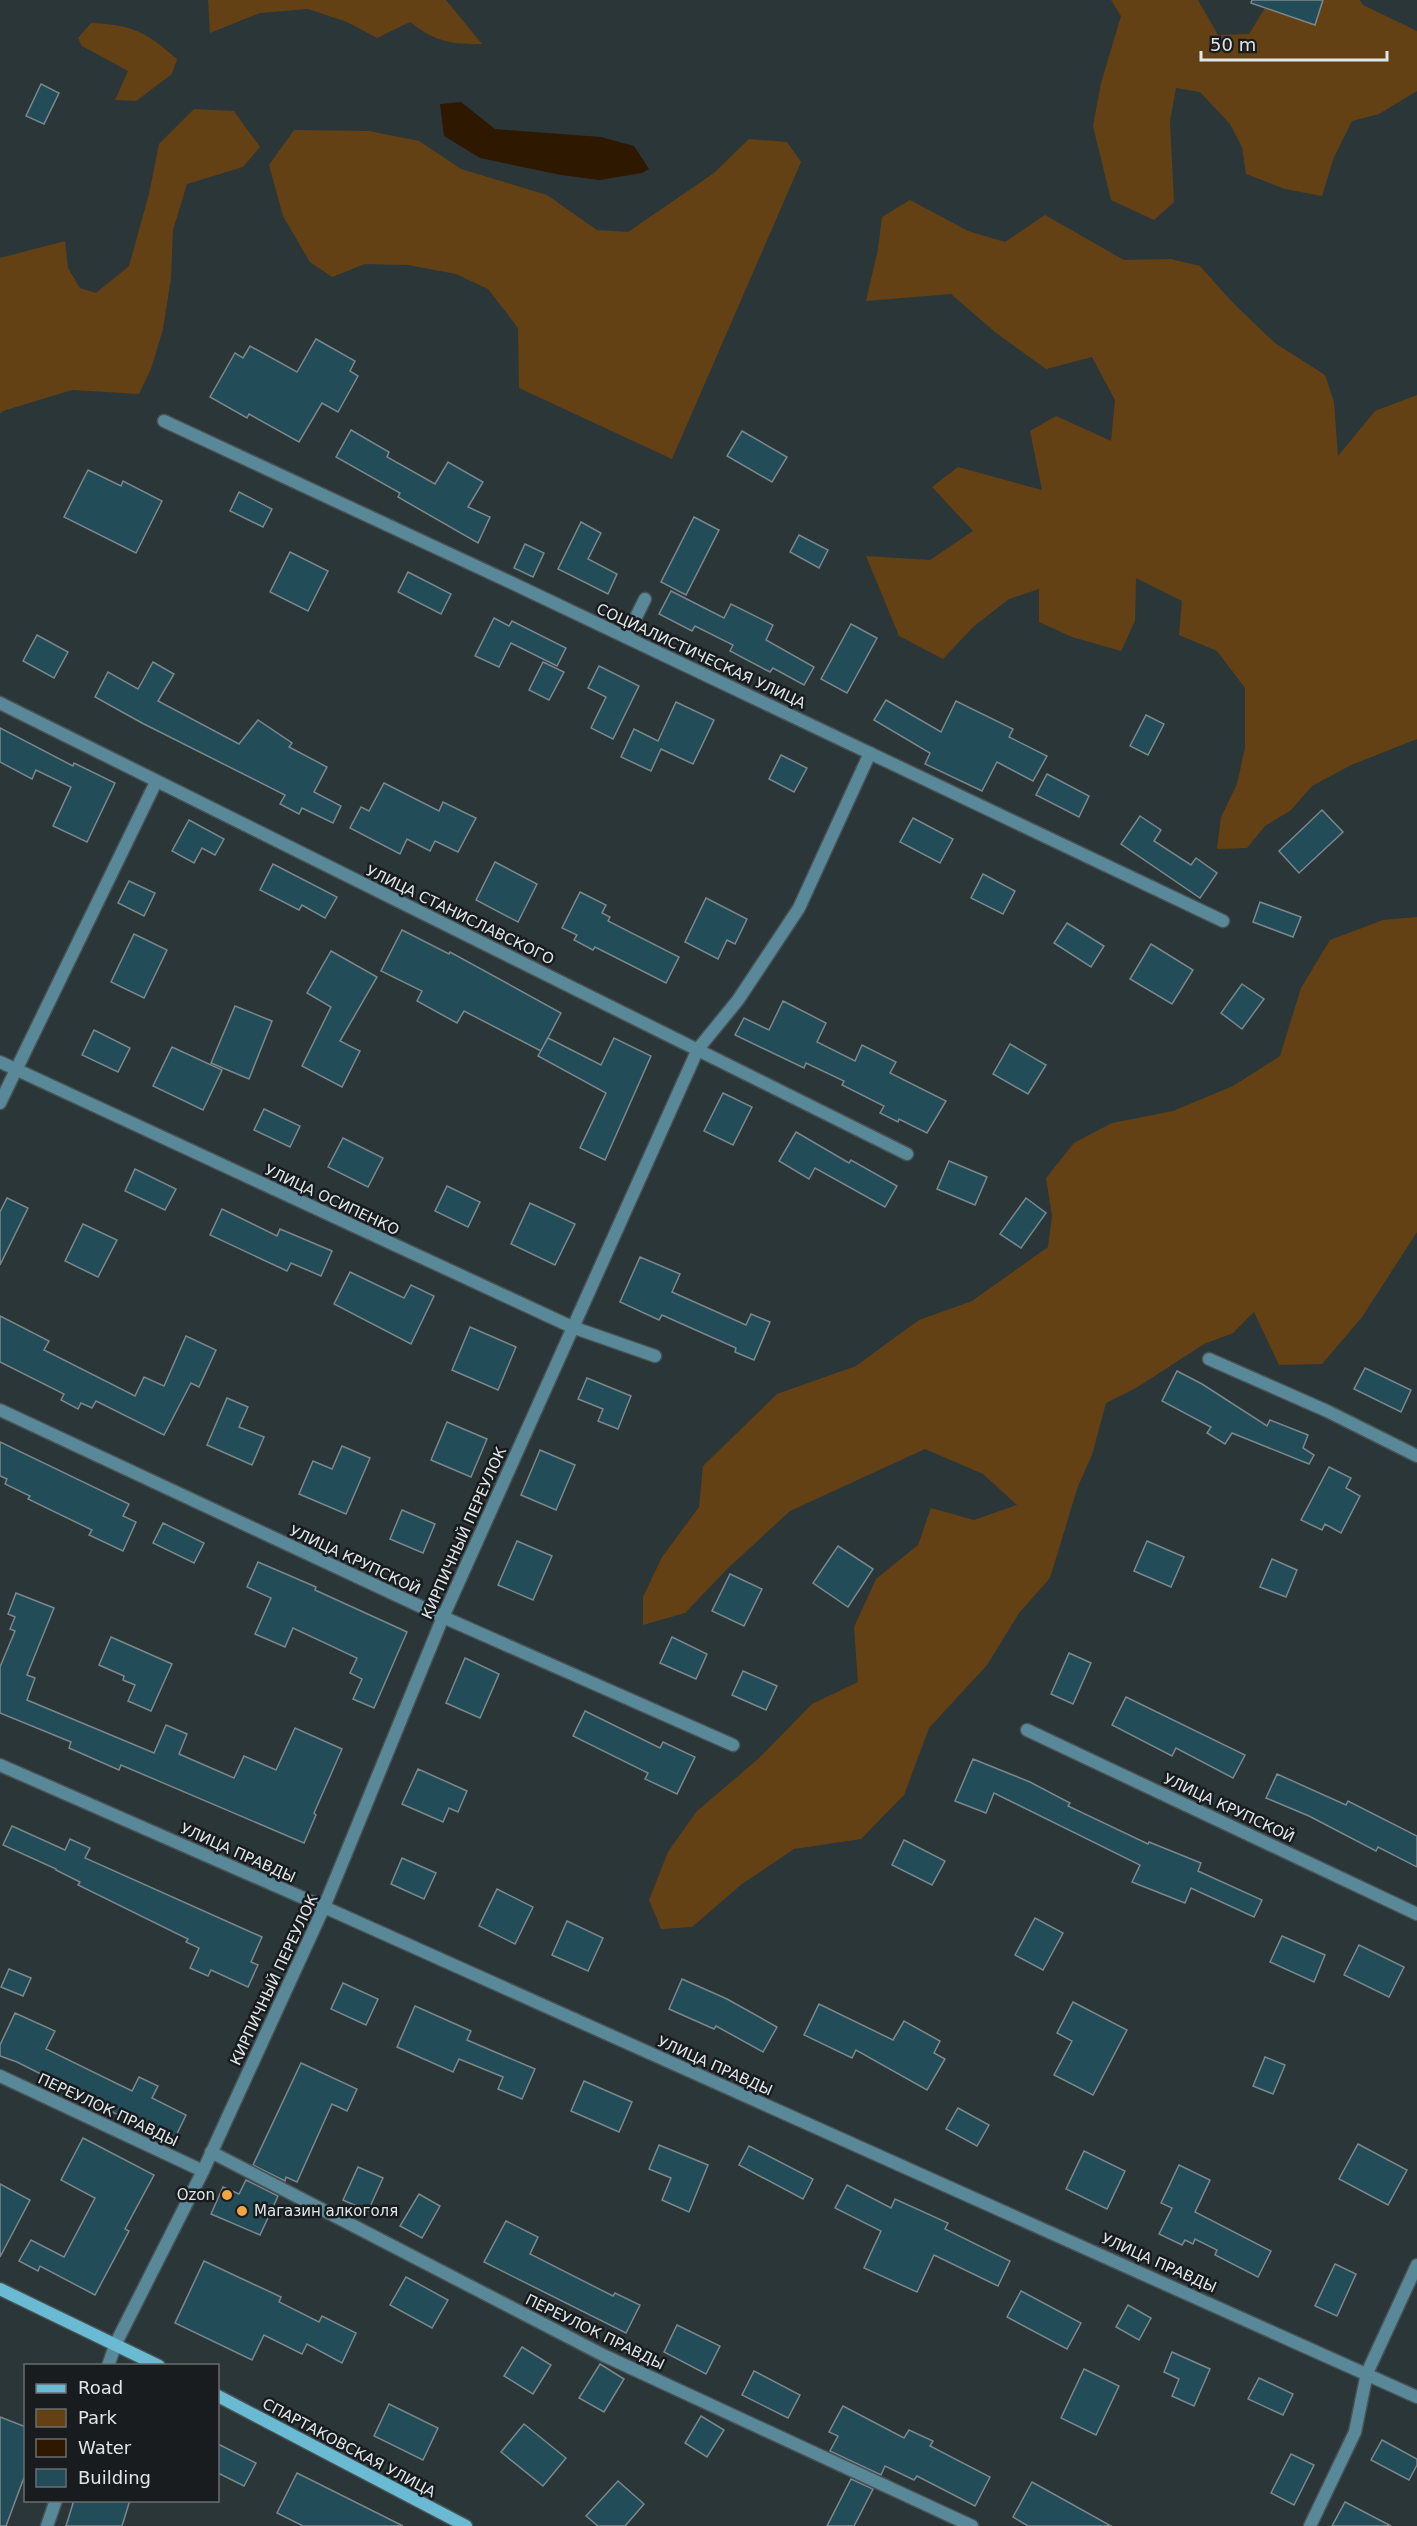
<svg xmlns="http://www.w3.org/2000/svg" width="1417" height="2526" font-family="'DejaVu Sans',sans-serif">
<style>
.green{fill:#644114}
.water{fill:#2e1900}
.building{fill:#224c58;stroke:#7b878b;stroke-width:1.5}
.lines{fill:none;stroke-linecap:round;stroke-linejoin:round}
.street-casing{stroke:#485255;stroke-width:15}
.secondary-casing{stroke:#485255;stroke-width:15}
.street{stroke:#598999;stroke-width:12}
.secondary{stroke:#69bad2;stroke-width:12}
.poi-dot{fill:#f3a442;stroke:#181c1e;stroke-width:2}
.labels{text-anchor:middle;stroke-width:5;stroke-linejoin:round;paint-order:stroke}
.street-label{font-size:15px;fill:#dfe6e8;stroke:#181c1e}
.poi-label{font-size:15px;fill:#dfe6e8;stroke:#181c1e;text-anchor:end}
</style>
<rect width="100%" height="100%" fill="#2b3639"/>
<g class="green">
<path d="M208,0h238l36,44c-30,1 -48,-3 -72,-22l-33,16 -30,-16 -39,-13 -48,4 -50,20z"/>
<path d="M1111,0h87l20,35 31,-1 21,-34h90l3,5 54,26v60l-38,23 -27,7 -18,36 -12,39 -37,-7 -39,-15 -4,-27 -12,-23 -30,-32 -24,-4 -6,33 4,81 -20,18 -43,-20 -18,-74 8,-43 20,-67z"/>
<path d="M91,23c44,2 54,9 86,36l-5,15 -36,27 -21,-1 13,-29 -46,-25 -4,-8z"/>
<path d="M194,109l40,2 26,36 -17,20 -56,17 -14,46 -2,48 -8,51 -12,40 -12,25 -67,-4 -69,21 -3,3v-156l65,-17 3,27 12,20 16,5 33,-27 20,-72 10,-50z"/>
<path d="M294,130l75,1 50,10 42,28 86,26 50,35 31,2 86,-59 35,-34 38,3 14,20 -129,297 -153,-71 -1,-60 -30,-39 -32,-15 -48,-9 -43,-1 -33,13 -22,-15 -27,-46 -14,-51z"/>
<path d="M910,200l58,31 37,11 40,-27 79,45 47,-1 29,7 33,37 42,40 50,32 9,27 4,54 37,-45 42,-16v344l-66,26 -39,21 -21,24 -26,16 -18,22 -30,1 4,-32 16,-33 8,-36v-60l-28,-37 -38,-16 3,-34 -46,-23 -1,43 -14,30 -49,-14 -33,-15v-33l-30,10 -36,28 -30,32 -44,-23 -33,-80 64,4 43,-29 -41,-44 26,-20 84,23 -12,-59 26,-15 55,25 4,-41 -23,-43 -46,12 -51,-37 -44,-38 -85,7 12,-52 4,-32z"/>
<path d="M1417,917v315l-55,85 -40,47 -43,1 -25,-53 -21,21 -29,11 -68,44 -30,15 -14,52 -14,31 -28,92 -31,35 -32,52 -58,63 -25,67 -43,44 -67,10 -52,35 -50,43 -31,2 -12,-29 19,-48 28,-40 62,-53 54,-55 46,-22 -4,-55 22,-48 42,-34 13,-37 43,12 43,-15 -34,-31 -58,-25 -135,62 -62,57 -43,45 -42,12v-28l19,-40 37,-50 4,-41 74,-72 79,-28 63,-46 53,-19 76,-54 4,-31 -6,-38 28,-35 38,-20 61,-12 60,-25 47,-30 21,-68 29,-48 53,-20z"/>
</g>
<path class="water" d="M461,102l34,27 106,8 33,9 15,23 -7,4 -43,7 -38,-5 -81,-17 -36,-22 -4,-32z"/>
<g class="building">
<path d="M1252,0h71l-8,25 -64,-22z"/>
<path d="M41,84l18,9 -15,31 -18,-8z"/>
<path d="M316,339l39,22 -5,10 8,5 -20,36 -16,-9 -23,39 -50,-28 -2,4 -37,-21 25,-44 8,5 7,-12 47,26z"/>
<path d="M351,430l38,22 -2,5 48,27 13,-22 35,20 -15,25 22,10 -12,26 -80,-46 2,-4 -64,-36z"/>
<path d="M742,431l45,26 -15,25 -45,-26z"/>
<path d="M88,470l33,16 2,-5 39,20 -26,52 -72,-36z"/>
<path d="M239,492l33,17 -9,18 -33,-16z"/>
<path d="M694,517l25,13 -33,65 -25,-13z"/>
<path d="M581,522l20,11 -13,26 29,15 -9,20 -50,-25z"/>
<path d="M799,535l29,15 -9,18 -29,-16z"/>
<path d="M525,544l19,9 -11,24 -19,-9z"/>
<path d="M290,552l38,19 -20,40 -38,-19z"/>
<path d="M408,572l43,22 -10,20 -43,-22z"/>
<path d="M671,591l53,27 7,-14 42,21 -7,15 48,27 -10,18 -31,-17 -3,4 -40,-21 3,-6 -38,-19 -3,5 -33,-17z"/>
<path d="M494,618l15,8 3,-5 54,27 -9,18 -46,-23 -12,24 -24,-11z"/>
<path d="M851,624l26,14 -30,55 -26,-14z"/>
<path d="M37,635l31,17 -14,26 -31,-17z"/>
<path d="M153,662l21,12 -16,27 81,43 19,-24 34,23 -3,4 38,20 -13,25 27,14 -8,17 -31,-15 -3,6 -19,-10 5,-9 -143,-72 -47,-26 13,-25 30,17z"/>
<path d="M543,662l21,10 -15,28 -20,-10z"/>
<path d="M599,666l40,20 -26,53 -22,-11 15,-31 -18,-9z"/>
<path d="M886,700l55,32 15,-31 57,28 -4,8 38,19 -14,25 -36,-19 -15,29 -57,-27 5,-11 -56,-33z"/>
<path d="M676,702l38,18 -21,44 -32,-15 -10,22 -30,-14 13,-28 24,12z"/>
<path d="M1146,715l18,9 -16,31 -18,-9z"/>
<path d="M0,728l73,38 1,-3 41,20 -28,59 -34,-16 18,-39 -35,-17 -4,9 -32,-17z"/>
<path d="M781,755l26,13 -13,24 -25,-13z"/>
<path d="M1047,774l42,22 -10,21 -43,-22z"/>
<path d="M384,783l55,28 4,-9 33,16 -18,34 -23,-11 -5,10 -23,-12 -7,15 -50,-26 11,-21 8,4z"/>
<path d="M1322,810l21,22 -44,41 -20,-22z"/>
<path d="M1140,816l21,14 -7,11 37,24 5,-7 21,15 -17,25 -79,-54z"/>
<path d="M913,818l40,21 -13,24 -40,-21z"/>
<path d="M189,820l35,19 -9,16 -13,-7 -8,15 -22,-12z"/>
<path d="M495,862l42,22 -19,38 -42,-22z"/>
<path d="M273,864l64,33 -12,21 -23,-13 -3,5 -39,-20z"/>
<path d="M983,874l32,17 -12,23 -32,-16z"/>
<path d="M129,881l26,12 -11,23 -26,-13z"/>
<path d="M580,892l26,13 -4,8 8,4 -2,4 71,36 -13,26 -71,-36 -2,3 -19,-10 3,-5 -15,-7z"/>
<path d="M706,898l41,21 -12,25 -8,-4 -9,19 -33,-17z"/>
<path d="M1260,902l41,15 -8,20 -40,-15z"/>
<path d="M1067,923l37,23 -13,21 -37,-24z"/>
<path d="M402,930l47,24 1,-2 111,61 -20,38 -77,-40 -7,12 -40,-22 5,-10 -41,-20z"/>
<path d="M134,934l33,16 -23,48 -33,-16z"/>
<path d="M1151,944l42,26 -21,34 -42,-25z"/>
<path d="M331,951l46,26 -37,64 20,10 -18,36 -40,-21 29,-59 -24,-14z"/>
<path d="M1242,984l22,15 -22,30 -21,-16z"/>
<path d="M783,1001l43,22 -9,19 38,19 7,-16 34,17 -6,11 56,28 -19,32 -28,-14 -1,3 -18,-9 4,-7 -42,-21 2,-4 -38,-18 -2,5 -69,-33 9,-17 25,12z"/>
<path d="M235,1006l37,15 -23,58 -38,-16z"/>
<path d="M94,1030l36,18 -12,24 -36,-17z"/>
<path d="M548,1038l53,27 13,-27 37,18 -46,104 -25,-12 26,-55 -68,-37z"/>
<path d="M1010,1044l36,21 -18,29 -35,-20z"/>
<path d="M172,1047l50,23 -19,40 -50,-24z"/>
<path d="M723,1093l29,14 -19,38 -29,-14z"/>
<path d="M264,1109l36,17 -10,21 -36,-17z"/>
<path d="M796,1132l53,31 2,-3 46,26 -12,21 -70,-39 -6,11 -30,-18z"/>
<path d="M343,1138l40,20 -15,29 -40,-20z"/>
<path d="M949,1161l38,16 -12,28 -38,-16z"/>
<path d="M135,1169l41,20 -11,21 -40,-19z"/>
<path d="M447,1186l33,16 -12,25 -33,-16z"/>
<path d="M7,1198l21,10 -28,57v-53z"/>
<path d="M1026,1198l20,15 -25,35 -21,-14z"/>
<path d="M530,1203l45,21 -20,41 -44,-21z"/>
<path d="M222,1209l55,27 3,-7 52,22 -11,25 -30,-13 -4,8 -77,-36z"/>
<path d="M83,1224l34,16 -19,37 -33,-16z"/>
<path d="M640,1257l40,17 -8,18 74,33 5,-11 19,8 -16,38 -19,-8 1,-4 -74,-33 -3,5 -39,-18z"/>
<path d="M350,1272l54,26 7,-13 23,11 -23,48 -77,-40z"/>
<path d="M0,1316l49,25 -5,9 91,46 9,-19 20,9 22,-50 30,14 -17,37 -8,-4 -27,52 -68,-34 -4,7 -11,-5 -3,6 -17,-9 3,-6 -64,-32z"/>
<path d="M470,1327l46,20 -18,43 -46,-20z"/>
<path d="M1365,1368l46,22 -10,22 -47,-23z"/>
<path d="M1177,1371l25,13 65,42 3,-6 38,15 -5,13 11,7 -5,9 -77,-31 -7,11 -18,-11 4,-6 -49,-26z"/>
<path d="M587,1378l44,18 -13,33 -20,-8 5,-12 -25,-10z"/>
<path d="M227,1398l21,9 -9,20 25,10 -12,28 -45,-20z"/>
<path d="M447,1422l40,17 -16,38 -40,-17z"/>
<path d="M0,1442l129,62 -6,12 13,6 -13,29 -34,-16 3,-5 -64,-31 2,-3 -25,-12 2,-5 -7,-3z"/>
<path d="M342,1446l28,12 -24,56 -47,-20 14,-33 19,8z"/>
<path d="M540,1450l35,15 -19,45 -35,-15z"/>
<path d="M1329,1467l22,11 -5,10 14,8 -19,37 -16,-9 -3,6 -21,-10z"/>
<path d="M402,1510l33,14 -12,29 -33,-14z"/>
<path d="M163,1523l41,20 -10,20 -41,-20z"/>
<path d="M517,1541l35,15 -19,44 -35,-15z"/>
<path d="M1147,1541l37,16 -13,30 -37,-16z"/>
<path d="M838,1546l35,23 -25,38 -35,-24z"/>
<path d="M1272,1559l25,11 -11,27 -26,-10z"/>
<path d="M258,1562l58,25 -1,3 92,42 -33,76 -21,-9 9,-20 -12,-6 7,-15 -64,-30 -8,19 -30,-13 16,-36 -24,-11z"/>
<path d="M730,1574l32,15 -18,37 -32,-15z"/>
<path d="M16,1593l38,15 -27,67 8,3 -8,22 127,53 12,-28 21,9 -8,20 55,24 10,-22 32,14 19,-42 47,21 -28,64 2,2 -12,28 -183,-78 -2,5 -50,-22 2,-6 -71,-29v-46l15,-36 -5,-2 5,-12 -7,-3z"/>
<path d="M111,1637l61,27 -21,47 -23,-10 7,-16 -12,-5 1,-4 -25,-11z"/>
<path d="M672,1637l35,17 -11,25 -36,-16z"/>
<path d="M1069,1653l22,10 -18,41 -22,-10z"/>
<path d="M465,1658l34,16 -19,44 -34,-15z"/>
<path d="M743,1671l34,15 -11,24 -34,-15z"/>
<path d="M1126,1697l119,58 -12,23 -57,-30 -4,8 -60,-31z"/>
<path d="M585,1711l75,37 3,-6 32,15 -18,37 -32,-15 3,-6 -75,-37z"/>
<path d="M973,1759l57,23 40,21 -2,3 80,38 1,-2 52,21 -3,8 64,29 -8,17 -63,-29 -6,15 -53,-21 8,-17 -146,-72 -8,20 -31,-12z"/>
<path d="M418,1769l49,22 -9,21 -9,-4 -6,14 -41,-18z"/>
<path d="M1277,1774l69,31 2,-4 69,35v31l-39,-20 -2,4 -67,-35 -43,-18z"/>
<path d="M12,1826l53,24 5,-11 20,9 -5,10 177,79 -11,25 7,3 -10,22 -37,-17 -3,6 -18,-8 9,-20 -13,-6 2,-3 -110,-54 2,-3 -24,-12v-1l-53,-24z"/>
<path d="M904,1840l41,21 -13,24 -40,-20z"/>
<path d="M402,1858l34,15 -12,26 -33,-15z"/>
<path d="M497,1889l36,18 -18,37 -36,-18z"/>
<path d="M1035,1918l28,15 -20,37 -28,-15z"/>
<path d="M567,1921l36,17 -15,33 -36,-16z"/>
<path d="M1282,1936l43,19 -11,27 -44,-20z"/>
<path d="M1359,1945l45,22 -15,30 -45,-22z"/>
<path d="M9,1969l22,9 -8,18 -22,-9z"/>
<path d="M682,1979l45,20 50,28 -14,25 -47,-26 -2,3 -45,-20z"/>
<path d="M343,1983l35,16 -12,26 -35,-16z"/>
<path d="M1073,2002l54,28 -34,65 -39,-20 18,-34 -15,-8z"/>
<path d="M819,2004l74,36 11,-19 36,20 -6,12 11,6 -18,31 -71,-40 -4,8 -48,-23z"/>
<path d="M415,2006l56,25 -4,9 68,29 -13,30 -24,-10 5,-12 -44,-18 -6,13 -56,-25z"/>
<path d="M15,2013l40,18 -9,18 86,42 7,-14 19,9 -6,12 34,17 -13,27 -99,-49 1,-2 -58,-29 -17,-6v-11z"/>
<path d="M1265,2057l20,8 -12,29 -20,-8z"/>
<path d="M301,2063l56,26 -10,22 -15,-7 -35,78 -11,-5 -1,4 -32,-16z"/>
<path d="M584,2081l48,21 -13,30 -48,-21z"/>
<path d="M958,2108l31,17 -12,21 -31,-17z"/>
<path d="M83,2138l71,37 -29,54 4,2 -34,64 -55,-29 -2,5 -19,-10 12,-21 33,17 31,-59 -34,-18z"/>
<path d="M1358,2144l49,26 -19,35 -49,-26z"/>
<path d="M659,2145l49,20 -19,47 -27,-12 9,-22 -22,-9z"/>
<path d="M749,2146l64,33 -10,20 -64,-34z"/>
<path d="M1084,2151l41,20 -18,38 -41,-20z"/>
<path d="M1179,2165l31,15 -15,32 76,39 -13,26 -43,-22 2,-5 -22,-11 -2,5 -8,-4 -3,5 -23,-11 13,-26 -11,-5z"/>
<path d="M358,2167l25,11 -15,33 -25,-11z"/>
<path d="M246,2180l32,16 -18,39 -49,-21 12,-27 16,7z"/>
<path d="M0,2184l30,16 -30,57z"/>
<path d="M847,2185l44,23 4,-9 53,24 -3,6 65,32 -12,25 -64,-31 -17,37 -53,-24 17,-37 -46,-23z"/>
<path d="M419,2194l21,12 -18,32 -22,-12z"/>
<path d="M506,2221l32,16 -8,17 83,42 2,-3 25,12 -14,28 -142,-71z"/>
<path d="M204,2261l77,36 -2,5 40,20 3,-6 34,17 -14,30 -35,-19 -5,10 -38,-19 -12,25 -77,-37z"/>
<path d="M1335,2264l21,10 -19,42 -22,-10z"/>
<path d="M406,2277l42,23 -16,28 -42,-23z"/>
<path d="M1021,2291l60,32 -14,26 -60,-32z"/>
<path d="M1128,2305l23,13 -12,22 -23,-13z"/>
<path d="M677,2325l43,21 -14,28 -42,-22z"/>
<path d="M522,2347l29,18 -18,29 -29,-18z"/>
<path d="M1172,2352l38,17 -16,37 -22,-10 7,-17 -15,-7z"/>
<path d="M600,2364l24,15 -20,33 -25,-14z"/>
<path d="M1084,2369l35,17 -23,49 -35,-17z"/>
<path d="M754,2371l46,24 -12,23 -46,-23z"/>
<path d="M1259,2378l34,16 -10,21 -35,-16z"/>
<path d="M389,2404l49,24 -15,32 -49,-24z"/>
<path d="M843,2406l61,32 5,-8 24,11 -3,5 60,31 -15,29 -58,-30 -3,4 -29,-14 -4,9 -51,-24 8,-15 -9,-4z"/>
<path d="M701,2416l23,14 -17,27 -22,-14z"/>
<path d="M0,2417l26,10v45l-20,54h-6z"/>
<path d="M524,2424l42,34 -23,28 -42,-34z"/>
<path d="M1382,2440l35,19v6l-8,15 -38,-20z"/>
<path d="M218,2444l38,19 -12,23 -26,-13z"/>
<path d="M1291,2454l23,11 -20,40 -23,-12z"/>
<path d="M297,2473l106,53h-100l-26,-13z"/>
<path d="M851,2479l22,10 -19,37h-27z"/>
<path d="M618,2481l26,23 -19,22h-27l-12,-10z"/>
<path d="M1032,2482l79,44h-83l-15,-9z"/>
<path d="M74,2500h56l-8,26h-56z"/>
<path d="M1345,2502l46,24h-59z"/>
</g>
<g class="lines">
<g class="street-casing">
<g id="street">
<path d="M164,421l348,162 711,338"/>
<path d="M626,637l19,-38"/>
<path d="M0,703l907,451"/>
<path d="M0,1062l572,265 83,29"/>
<path d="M0,1103l156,-321"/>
<path d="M1209,1359l118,52 90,45"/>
<path d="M0,1410l443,207 290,128"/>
<path d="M1027,1730l390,184"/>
<path d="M0,1765l324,142 1093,490"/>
<path d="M0,2076l203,95"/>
<path d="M211,2152l394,204 367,170"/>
<path d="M108,2366l8,-23 87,-172 121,-264 119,-290 255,-568 40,-49 61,-92 71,-155"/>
<path d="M47,2526l9,-26"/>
<path d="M1310,2526l45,-94 12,-59 50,-108"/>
</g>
</g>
<g class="secondary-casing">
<g id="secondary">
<path d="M0,2289l159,77"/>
<path d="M218,2396l248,130"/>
</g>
</g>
<use href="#street" class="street"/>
<use href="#secondary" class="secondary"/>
</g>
<g class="poi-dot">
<circle cx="227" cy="2195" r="6"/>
<circle cx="242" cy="2211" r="6"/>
</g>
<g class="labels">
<g class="street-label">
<text transform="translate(701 656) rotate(25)" y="5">СОЦИАЛИСТИЧЕСКАЯ УЛИЦА</text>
<text transform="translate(460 915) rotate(26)" y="5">УЛИЦА СТАНИСЛАВСКОГО</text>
<text transform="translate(332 1200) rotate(25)" y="5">УЛИЦА ОСИПЕНКО</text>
<text transform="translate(464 1533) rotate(-66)" y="5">КИРПИЧНЫЙ ПЕРЕУЛОК</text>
<text transform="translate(355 1560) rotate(25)" y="5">УЛИЦА КРУПСКОЙ</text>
<text transform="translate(1229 1808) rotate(25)" y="5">УЛИЦА КРУПСКОЙ</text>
<text transform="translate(238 1853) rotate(24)" y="5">УЛИЦА ПРАВДЫ</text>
<text transform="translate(274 1980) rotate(-65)" y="5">КИРПИЧНЫЙ ПЕРЕУЛОК</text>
<text transform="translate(715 2066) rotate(24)" y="5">УЛИЦА ПРАВДЫ</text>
<text transform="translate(108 2110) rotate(25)" y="5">ПЕРЕУЛОК ПРАВДЫ</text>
<text transform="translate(1159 2263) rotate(24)" y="5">УЛИЦА ПРАВДЫ</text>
<text transform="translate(595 2332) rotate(26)" y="5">ПЕРЕУЛОК ПРАВДЫ</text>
<text transform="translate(349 2448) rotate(28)" y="5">СПАРТАКОВСКАЯ УЛИЦА</text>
</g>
<g class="poi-label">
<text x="215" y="2200">Ozon</text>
<text x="254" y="2216" text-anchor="start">Магазин алкоголя</text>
</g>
</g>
<rect x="24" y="2364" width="195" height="138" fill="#181c1e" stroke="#686d6f" stroke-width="1.5"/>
<rect x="36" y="2384" width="30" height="9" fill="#69bad2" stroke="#686d6f" stroke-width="1.5"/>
<text x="78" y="2394" font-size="18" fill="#dfe6e8">Road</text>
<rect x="36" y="2409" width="30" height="18" fill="#644114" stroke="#686d6f" stroke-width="1.5"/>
<text x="78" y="2424" font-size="18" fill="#dfe6e8">Park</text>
<rect x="36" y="2439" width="30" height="18" fill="#2e1900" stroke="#686d6f" stroke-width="1.5"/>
<text x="78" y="2454" font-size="18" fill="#dfe6e8">Water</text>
<rect x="36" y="2469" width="30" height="18" fill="#224c58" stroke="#686d6f" stroke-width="1.5"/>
<text x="78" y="2484" font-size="18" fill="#dfe6e8">Building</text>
<path d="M1201 51v9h186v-9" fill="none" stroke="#dfe6e8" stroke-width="3"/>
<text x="1210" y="51" font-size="18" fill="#dfe6e8" stroke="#181c1e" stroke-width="4.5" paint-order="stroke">50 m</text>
</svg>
